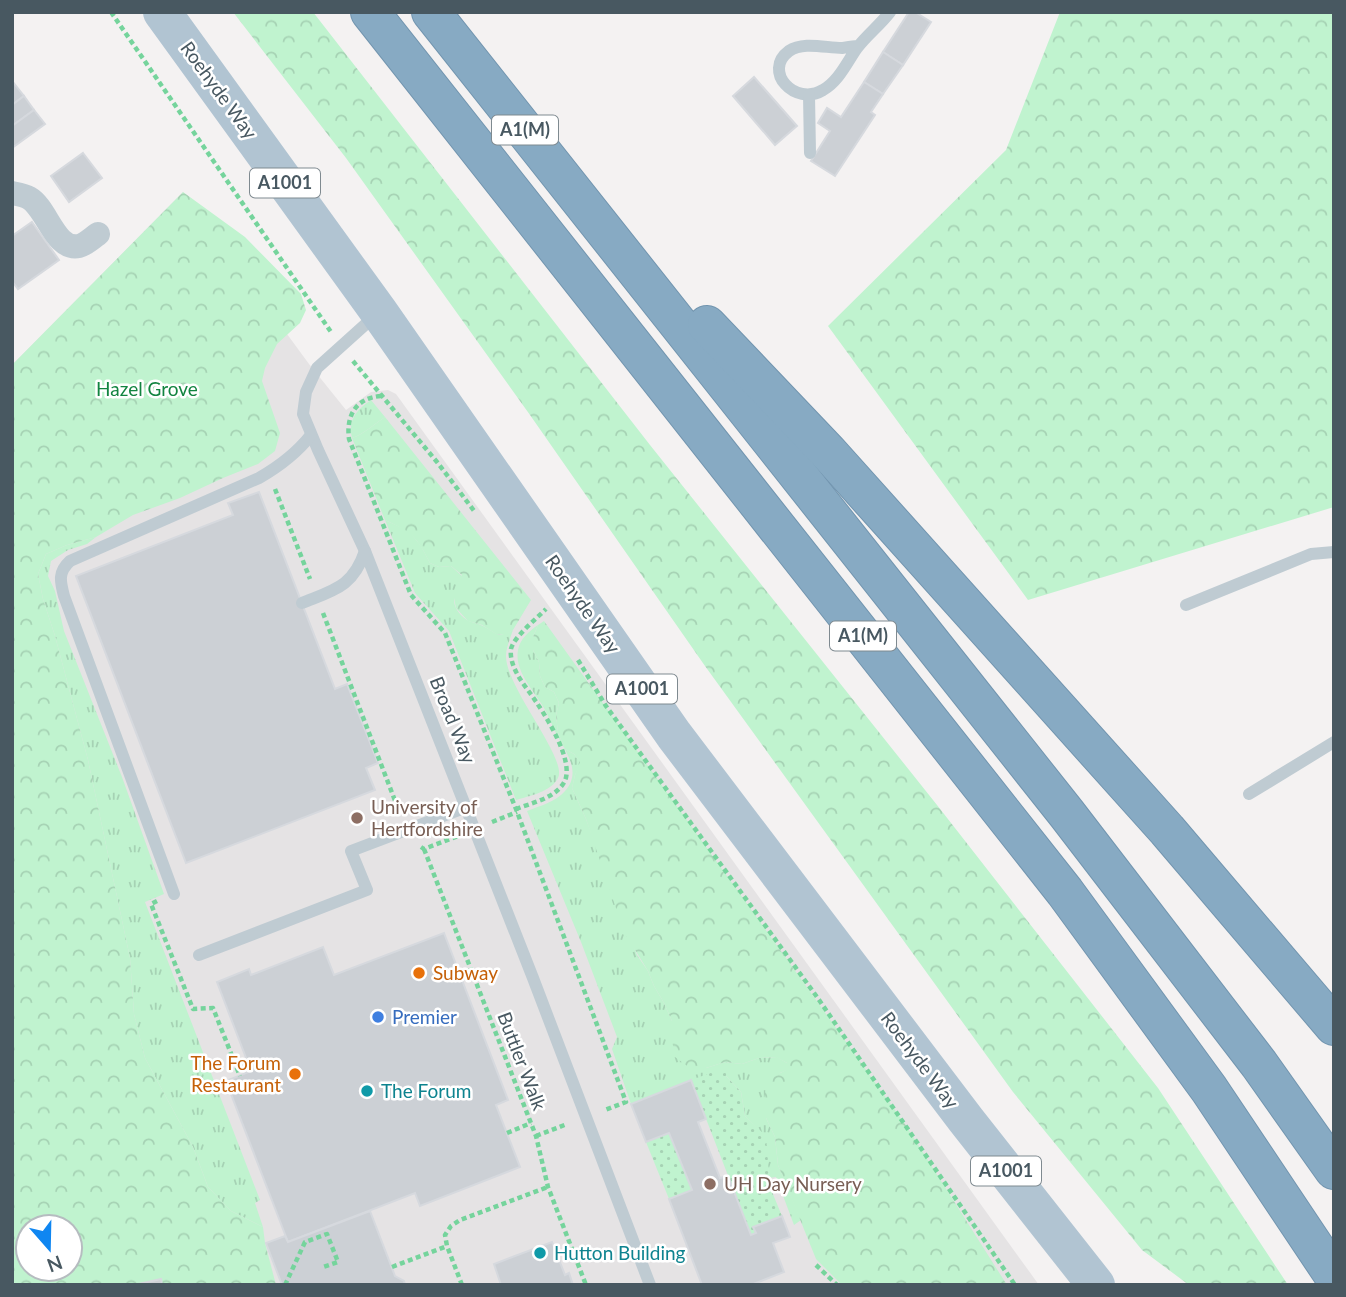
<svg xmlns="http://www.w3.org/2000/svg" width="1346" height="1297" font-family="Lato,sans-serif">
<style>
.education{fill:#e5e3e4;fill-rule:evenodd}
.grass{fill:url(#grass-tufts)}
.forest{fill:url(#forest-crowns);fill-rule:evenodd}
.park{fill:url(#park-dots)}
.building{fill:#ccd0d5;stroke:#d6d9de;stroke-width:2}
.lines{fill:none;stroke-linecap:round;stroke-linejoin:round}
.highway-casing{stroke:#7295af;stroke-width:40}
.path{stroke:#75d49c;stroke-width:4.5;stroke-dasharray:5 3.5;stroke-linecap:butt}
.lane{stroke:#bfcbd2;stroke-width:12}
.street{stroke:#bfcbd2;stroke-width:24}
.primary{stroke:#b1c4d2;stroke-width:38}
.highway{stroke:#87aac3;stroke-width:38}
.education-dot{fill:#8d6e63;stroke:#fff;stroke-width:2.5}
.food-dot{fill:#e8710a;stroke:#fff;stroke-width:2.5}
.shop-dot{fill:#3f7fe0;stroke:#fff;stroke-width:2.5}
.culture-dot{fill:#0f9aa8;stroke:#fff;stroke-width:2.5}
.labels{text-anchor:middle;stroke-width:5;stroke-linejoin:round;paint-order:stroke}
.shield{fill:#fff;stroke:#7f8a90;stroke-width:2}
.shield-label{font-size:18px;font-weight:bold;fill:#485861}
.street-label{font-size:19px;fill:#485861;stroke:#fff}
.park-label{font-size:19px;fill:#128440;stroke:#fff}
.education-label{font-size:19px;fill:#785e54;stroke:#fff;text-anchor:start}
.food-label{font-size:19px;fill:#c56008;stroke:#fff;text-anchor:start}
.shop-label{font-size:19px;fill:#366cbe;stroke:#fff;text-anchor:start}
.culture-label{font-size:19px;fill:#0d838f;stroke:#fff;text-anchor:start}
</style>
<defs>
<pattern id="grass-tufts" width="24" height="20" patternUnits="userSpaceOnUse" patternTransform="scale(1.75)"><rect width="24" height="20" fill="#c0f3cf"/><path d="M3 7l-1-3M5 7V3M7 7l1-3M15 17l-1-3M17 17v-4M19 17l1-3" fill="none" stroke="#a6d2b4"/></pattern>
<pattern id="forest-crowns" width="20" height="18" patternUnits="userSpaceOnUse" patternTransform="scale(1.75)"><rect width="20" height="18" fill="#c0f3cf"/><path d="M2 6a3 3 0 1 1 6 0M12 15a3 3 0 1 1 6 0" fill="none" stroke="#a6d2b4"/></pattern>
<pattern id="park-dots" width="8" height="8" patternUnits="userSpaceOnUse" patternTransform="scale(1.75)"><rect width="8" height="8" fill="#c0f3cf"/><path d="M2 2h.1M6 6h.1" fill="none" stroke="#a6d2b4" stroke-width="1.8" stroke-linecap="round"/></pattern>
</defs>
<rect width="100%" height="100%" fill="#f4f2f2"/>
<path class="education" d="M183,192l126,172 37,46 25,-18 17,-2 8,4 643,891h-1027v-920zM28,1227h42v42h-42z"/>
<g class="grass">
<path d="M371,400l14,17c-9,6 -24,19 -33,21 -4,-18 4,-28 19,-38z"/>
<path d="M385,520l24,11 12,15 9,17 9,4 12,-1 11,10c-9,17 -14,30 5,44 5,3 11,3 16,6 13,6 14,14 30,4 -3,9 -7,18 -7,26 0,32 62,103 52,122 -7,14 -29,18 -42,22l-67,-169 -34,-38z"/>
<path d="M96,537l-9,7 -19,6 -17,11 -3,15 7,15 9,40 58,146 42,117 -19,8 115,298 -5,3 8,24 -32,-16 -23,-24 -15,-40 -48,-89 -11,-44 -4,-56 -42,-198 -33,-124 -12,-37 -5,-25 8,-20 21,-9z"/>
<path d="M538,625l-5,12v13l6,12 1,14 5,11 9,5 5,11 -3,12 2,18 7,16 9,5 7,9 -6,12 -3,13 14,31 51,136 11,16 6,15 10,17 8,18v19l34,28 19,-6 17,2 17,-6 18,-1 10,6v7l-7,3 -14,45 9,19 3,28 23,55 -7,5 -18,-48 -7,1 -4,-42 -20,-20 -4,-24 -15,-16 -35,4 -60,24 -19,-55 5,-12 -36,-95 -54,-131c12,-5 29,-9 38,-20 16,-18 3,-36 -7,-54 -5,-9 -9,-20 -14,-29 -10,-17 -30,-37 -26,-58 2,-11 11,-19 20,-25z"/>
</g>
<g class="forest">
<path d="M233,12h80l337,433 287,360 221,283 130,197h-99l-47,-35 -129,-158 -308,-426 -175,-251 -184,-257z"/>
<path d="M1060,12h274v495l-306,93 -200,-274 178,-176z"/>
<path d="M183,192l62,45 56,57 5,16 -6,13 -23,21 -12,24 -3,13 18,52 -5,18 -17,13 -35,14 -43,20 -47,17 -37,22 -29,8 -21,9 -8,20 5,25 12,37 33,124 42,198 4,56 11,44 48,89 15,40 23,24 32,16 2,16 11,42h-114l-1,-6 -27,6h-122v-920zM28,1227h42v42h-42z"/>
<path d="M385,417l146,183 -18,30 -8,5 -9,-1 -14,-9 -14,-4 -12,-13 -3,-15 9,-18 -11,-9 -12,1 -9,-4c-14,-27 -17,-30 -45,-43l-33,-82c9,-2 24,-15 33,-21z"/>
<path d="M544,621l361,503 102,161h-165l-26,-26 -38,-94 -3,-28 -9,-19 -2,-18 3,-20 19,-10 1,-7 -11,-6 -17,1 -17,6 -17,-2 -19,6h-16l-15,-11 -3,-17v-19l-8,-18 -10,-17 -6,-15 -24,-39 -38,-113 -14,-31 3,-13 5,-13 -6,-8 -9,-5 -7,-16 -2,-18 3,-12 -5,-11 -9,-5 -5,-11 -1,-14 -6,-12v-13l5,-12z"/>
</g>
<g class="park">
<path d="M727,1067l-1,9 15,16 4,24 21,20 4,51 12,29 -28,11 2,6 -5,2 -60,-155z"/>
<path d="M669,1133l23,57 -23,9 -23,-57z"/>
</g>
<g class="building">
<path d="M909,12h6l16,10 -28,43 -20,-13z"/>
<path d="M883,52l20,13 -20,29 -19,-12z"/>
<path d="M754,77l43,49 -22,19 -42,-49z"/>
<path d="M13,82l11,14 -12,9v-22z"/>
<path d="M864,82l19,12 -12,18 4,3 -40,61 -24,-15 19,-30 -12,-8 9,-15 14,9z"/>
<path d="M24,96l10,14 -22,16v-21z"/>
<path d="M34,110l11,14 -33,24v-22z"/>
<path d="M83,153l19,25 -33,24 -18,-26z"/>
<path d="M32,222l27,38 -41,29 -6,-8v-45z"/>
<path d="M259,492l76,197 12,-5 31,79 -12,5 9,22 -189,73 -110,-287 157,-61 -5,-12z"/>
<path d="M444,933l64,167 -12,5 24,62 -100,39 -5,-13 -127,49 -62,-161 25,-10 -34,-89 32,-13 2,6 72,-28 11,28z"/>
<path d="M691,1080l15,39 -8,3 22,56 8,-2 23,59 5,-2 -3,-6 29,-11 8,21 -17,6 11,29 -33,13h-49l-33,-86 23,-9 -23,-57 -23,9 -15,-38z"/>
<path d="M370,1211l25,65 9,5 1,4h-123l-16,-42 19,-7 3,6z"/>
<path d="M552,1242l13,33 4,-2 4,12h-72l-7,-21z"/>
<path d="M161,1279l1,6h-28z"/>
</g>
<g class="lines">
<g class="highway-casing">
<g id="highway">
<path d="M370,12l695,880 144,197 125,187"/>
<path d="M431,12l636,802 192,250 75,106"/>
<path d="M707,325l121,127 339,378 167,196"/>
</g>
</g>
<g class="path">
<path d="M111,12l220,320"/>
<path d="M353,361l84,101 38,50"/>
<path d="M381,396c-25,2 -35,19 -32,43l62,156 34,38 71,176 110,293 -21,8"/>
<path d="M275,489l35,90"/>
<path d="M323,613l76,198"/>
<path d="M578,660l28,46 211,291 198,288"/>
<path d="M516,809c15,-6 37,-10 47,-25 15,-20 -20,-73 -33,-91 -9,-12 -21,-28 -19,-44 2,-11 26,-31 35,-40"/>
<path d="M492,822l25,-10"/>
<path d="M421,847l3,2 34,-13"/>
<path d="M424,849l112,287 12,51 38,98"/>
<path d="M157,901l-6,3 42,105 20,-1 27,68"/>
<path d="M507,1133l24,-10"/>
<path d="M536,1136l31,-12"/>
<path d="M816,1265l21,20"/>
<path d="M392,1267l55,-21"/>
<path d="M285,1285l20,-43 22,-8 11,28 -15,5"/>
<path d="M462,1285l-15,-39 -2,-11 6,-9 9,-6 88,-33"/>
</g>
<g class="lane">
<path d="M858,46c-5,0 -10,1 -16,2 -16,0 -39,-7 -53,3 -27,20 6,56 34,39 16,-9 24,-28 34,-42 10,-13 23,-23 33,-36"/>
<path d="M809,95l1,58"/>
<path d="M377,314l-60,54 -11,24 -3,22 15,36 47,101 168,427 117,307"/>
<path d="M302,603c32,-13 51,-16 63,-52"/>
<path d="M1186,605l125,-51 23,-2"/>
<path d="M1249,794l85,-52"/>
<path d="M174,894l-110,-298c-4,-15 -6,-24 6,-35l189,-83c21,-12 37,-24 52,-43"/>
<path d="M199,955l168,-65 -16,-39 116,-44"/>
</g>
<path class="street" d="M12,193c5,1 12,2 17,5 18,10 26,53 50,48 7,-2 13,-8 19,-12"/>
<path class="primary" d="M162,12l217,300 295,423 292,385 130,165"/>
<use href="#highway" class="highway"/>
</g>
<g class="education-dot">
<circle cx="357" cy="818" r="7"/>
<circle cx="710" cy="1184" r="7"/>
</g>
<g class="food-dot">
<circle cx="419" cy="973" r="7"/>
<circle cx="295" cy="1074" r="7"/>
</g>
<circle class="shop-dot" cx="378" cy="1017" r="7"/>
<g class="culture-dot">
<circle cx="367" cy="1091" r="7"/>
<circle cx="540" cy="1253" r="7"/>
</g>
<g class="labels">
<g class="shield">
<rect x="492" y="115.5" width="66" height="29" rx="5"/>
<rect x="250" y="168.5" width="70" height="29" rx="5"/>
<rect x="830" y="621.5" width="66" height="29" rx="5"/>
<rect x="607" y="674.5" width="70" height="29" rx="5"/>
<rect x="971" y="1156.5" width="70" height="29" rx="5"/>
</g>
<g class="shield-label">
<text x="525" y="136">A1(M)</text>
<text x="285" y="189">A1001</text>
<text x="863" y="642">A1(M)</text>
<text x="642" y="695">A1001</text>
<text x="1006" y="1177">A1001</text>
</g>
<g class="street-label">
<text transform="translate(219 90) rotate(54)" y="7">Roehyde Way</text>
<text transform="translate(583 604) rotate(55)" y="7">Roehyde Way</text>
<text transform="translate(453 720) rotate(68)" y="7">Broad Way</text>
<text transform="translate(920 1060) rotate(53)" y="7">Roehyde Way</text>
<text transform="translate(522 1061) rotate(69)" y="7">Buttler Walk</text>
</g>
<g class="park-label">
<text x="147" y="396">Hazel Grove</text>
</g>
<g class="education-label">
<text x="371" y="814">University of<tspan x="371" dy="22">Hertfordshire</tspan></text>
<text x="724" y="1191">UH Day Nursery</text>
</g>
<g class="food-label">
<text x="433" y="980">Subway</text>
<text x="281" y="1070" text-anchor="end">The Forum<tspan x="281" dy="22">Restaurant</tspan></text>
</g>
<g class="shop-label">
<text x="392" y="1024">Premier</text>
</g>
<g class="culture-label">
<text x="381" y="1098">The Forum</text>
<text x="554" y="1260">Hutton Building</text>
</g>
</g>
<rect width="1346" height="1297" fill="none" stroke="#485861" stroke-width="28"/>
<g transform="translate(49 1248) rotate(160)"><circle r="33" fill="#ffffff" stroke="#b6bcc0" stroke-width="2"/>
<path d="M0-5L12 26L0 18L-12 26Z" fill="#0f86f1"/>
<text y="-10" font-size="19" font-weight="bold" text-anchor="middle" fill="#485861">N</text>
</g>
</svg>
